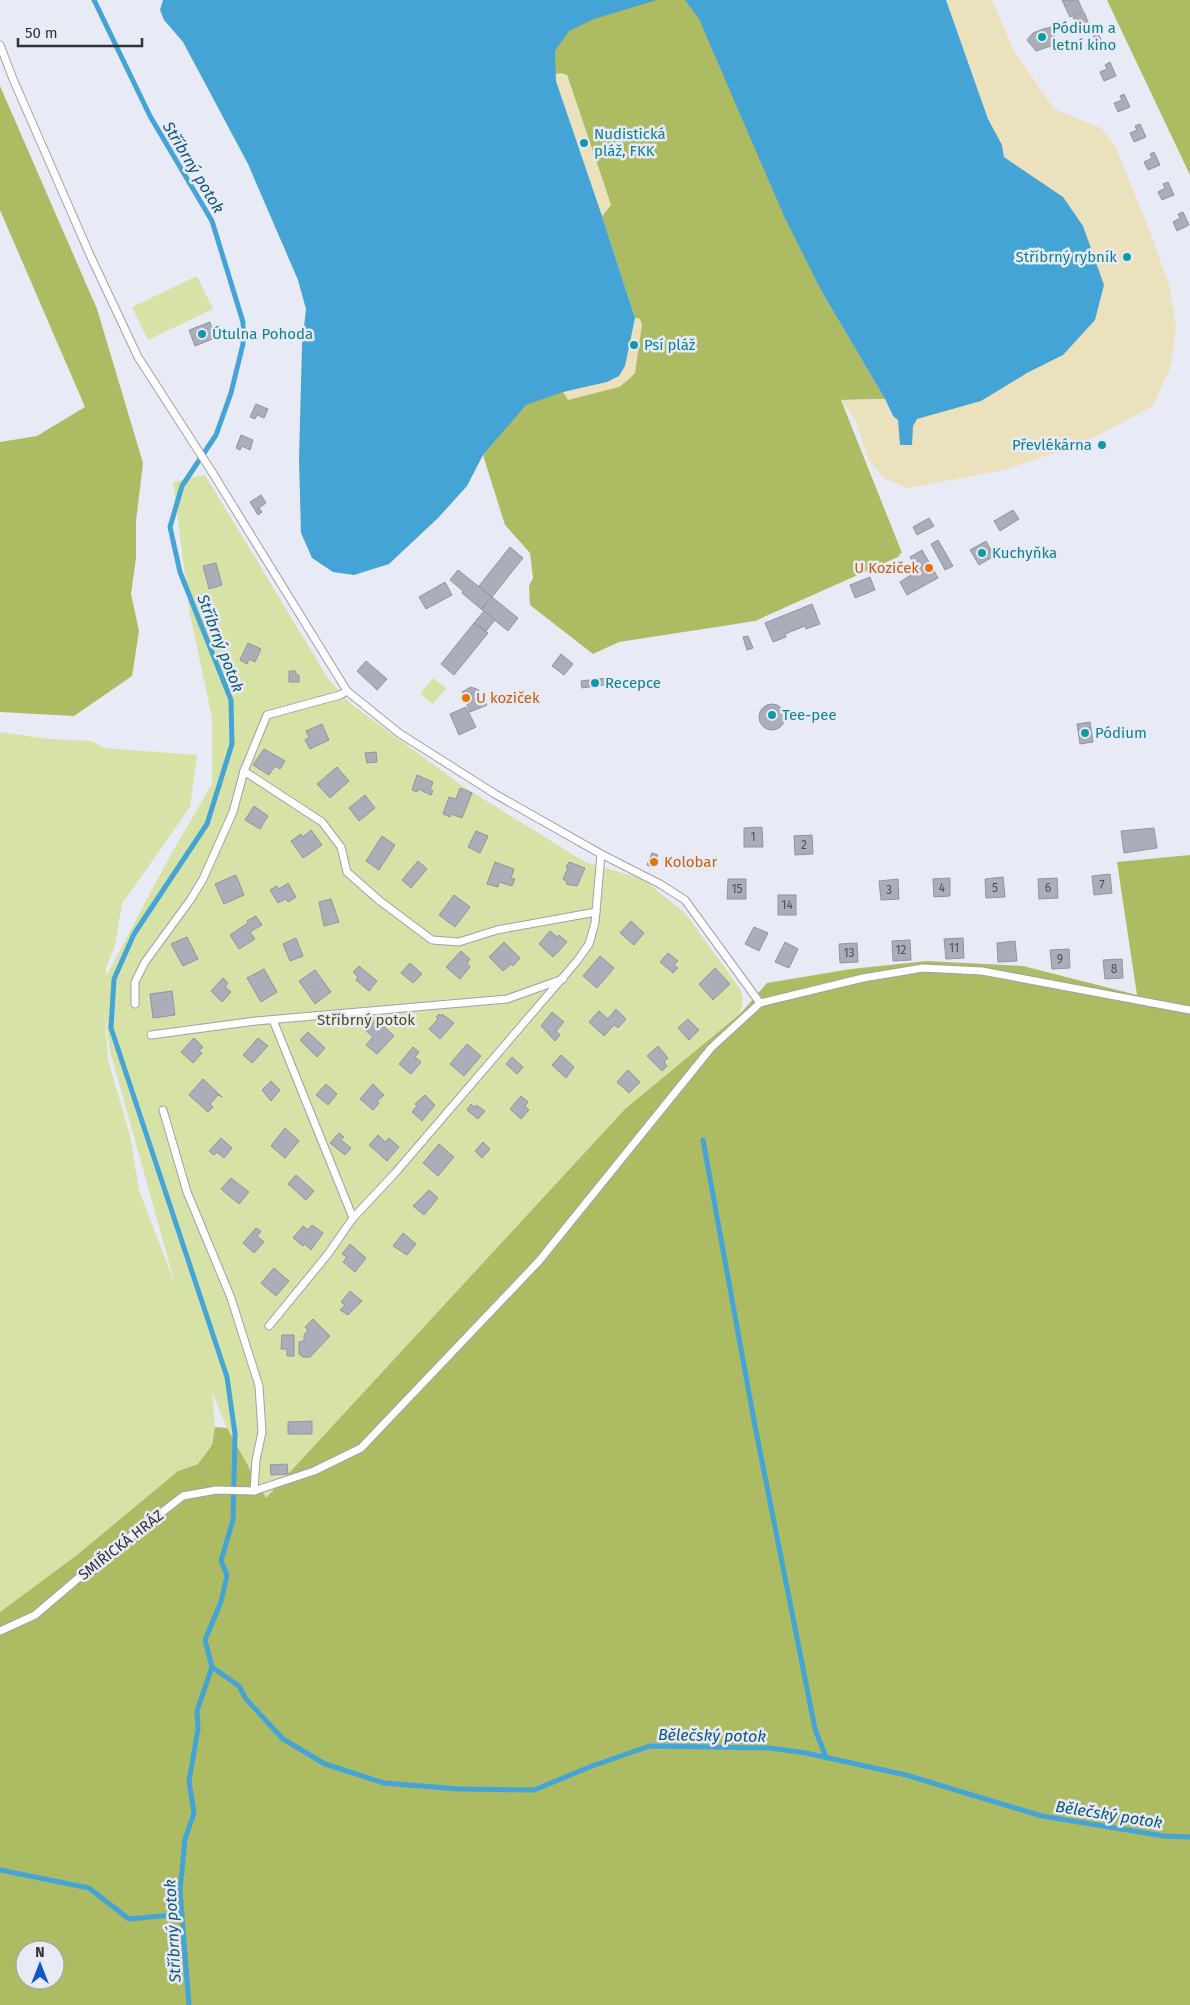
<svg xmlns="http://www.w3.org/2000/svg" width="1190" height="2005" font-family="'Fira Sans',sans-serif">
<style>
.green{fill:#d7e3a6;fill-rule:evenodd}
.forest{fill:#adbb62;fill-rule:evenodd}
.sand{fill:#ebe1bc}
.water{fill:#45a4d6}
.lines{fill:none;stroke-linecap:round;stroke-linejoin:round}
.stream{stroke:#45a4d6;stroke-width:5}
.building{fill:#abadb8;stroke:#92949f}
.lane-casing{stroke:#9fa1ab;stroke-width:9}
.lane{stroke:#fff;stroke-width:7}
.culture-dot{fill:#0f9aa8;stroke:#e8eaf6;stroke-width:2}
.food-dot{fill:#e8710a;stroke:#e8eaf6;stroke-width:2}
.labels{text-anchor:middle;stroke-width:5;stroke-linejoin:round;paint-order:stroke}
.number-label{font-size:12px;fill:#505156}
.culture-label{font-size:15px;fill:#0d838f;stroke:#e8eaf6;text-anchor:start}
.food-label{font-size:15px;fill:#c56008;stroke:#e8eaf6;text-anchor:start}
.park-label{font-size:15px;fill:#49510f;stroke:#e8eaf6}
.street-label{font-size:15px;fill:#313236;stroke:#e8eaf6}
.water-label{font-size:16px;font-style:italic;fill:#0c5779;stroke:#e8eaf6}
</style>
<rect width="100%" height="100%" fill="#e8eaf6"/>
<g class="green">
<path d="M197,276l16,33 -65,31 -16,-33z"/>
<path d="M205,475l124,205 21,23 111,82 124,77 58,17 43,35 54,75 3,10 -3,15 -115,95 -359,389 -39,-70 -15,-36 3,35 -3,18 -14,19 -20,7 -101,84 -77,57v-880l49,7 42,2 13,7 93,7 -7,52 -68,97 -7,42 -9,22v9l60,-114 46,-79v-66l-22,-104 -17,-132zM104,1011l6,40 65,233 -36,-94 -9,-55 -22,-75z"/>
<path d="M433,678l13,10 -13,16 -13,-10z"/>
</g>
<g class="forest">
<path d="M649,0h40l12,16 122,278 62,105 -44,1 61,153 -3,1 1,2 -145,65 -136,21 -26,12 -63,-49 -1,-19 4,-8 -3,-25 -25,-28 -22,-70 44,-53 37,-13 2,5 55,-10 19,-65 -5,-1 -33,-102 9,-11 -44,-130 -12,-1v-23l15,-23 25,-12z"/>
<path d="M1107,0h83v175z"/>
<path d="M0,86l97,223 46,154 -7,58v37l-5,36 8,37 -7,45 -58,40 -74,-4v-270l37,-6 48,-29 -85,-197z"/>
<path d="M1190,855v1150h-1190v-393l77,-57 101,-84 20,-7 14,-19 3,-18 12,1 39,70 359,-389 115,-95 27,-31 84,-14 76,-8 96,5 114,29 -20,-133zM25,1950h30v30h-30z"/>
</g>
<g class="sand">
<path d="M946,0h46l22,51 40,58 47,19 13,16 35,85 20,56 7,42 -5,39 -18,40 -70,37 -79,27 -96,18 -23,-9 -17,-19 -12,-39 -15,-21 44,-1 7,17 6,4 2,5v19l17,-25 64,-18 46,-28 36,-18v-158l-59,-40 -2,-12 -14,-26z"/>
<path d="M561,73l6,2 44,130 -9,11 -46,-135 -1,-7z"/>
<path d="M635,318l5,1 2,6 -7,48 -7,7 -9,7 -51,13 -5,-8 44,-10 18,-16z"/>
</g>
<g class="water">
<path d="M163,0h494l-63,19 -25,12 -14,20 1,30 46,135 33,102 -10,48 -6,10 -12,6 -44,10 -37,13 -43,50 -16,31 -29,32 -49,46 -35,11 -21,-3 -21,-14 -11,-25 -2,-74 3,-114 4,-36 -8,-29 -50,-116 -65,-122 -19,-22 -4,-10z"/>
<path d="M685,0h261l42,119 14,26 2,12 59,40 20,29 21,59 -9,35 -32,35 -36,18 -46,28 -64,18 -4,7 -1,19h-12l-2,-25 -5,-4 -8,-17 -62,-105 -39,-78 -85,-197z"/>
</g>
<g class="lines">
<g class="stream">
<path d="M94,0l56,116 62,105 31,101v22l-12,49 -15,42 -34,51 -12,41 10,45 51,128 1,44 -25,80 -73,110 -20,45 -3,49 116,349 8,57 -2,86 -12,41 6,14 -6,27 -16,38 7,27 -15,44 1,18 -9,52 5,32 -9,26 -5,52 9,114"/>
<path d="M703,1140l52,286 60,303 11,28"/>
<path d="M212,1667l27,19 7,13 37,40 42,25 59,19 75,6 75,1 58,-24 58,-20 120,2 36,5 100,22 136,41 122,20 26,1"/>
<path d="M0,1870l89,18 40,31 53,-5"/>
</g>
</g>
<g class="building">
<path d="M1062,0h16l5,11 -13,6z"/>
<path d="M1084,12l6,15 -11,5 -6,-15z"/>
<path d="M1053,27l3,16 -5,3 -15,5 -9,-11 6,-7 10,-4z"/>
<path d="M1098,33l6,13 -12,6 -4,-9 7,-4 -2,-4z"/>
<path d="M1110,62l6,14 -12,5 -4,-9 7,-3 -2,-4z"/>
<path d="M1124,94l6,13 -12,5 -4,-9 8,-3 -2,-4z"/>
<path d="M1140,124l6,13 -12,5 -4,-9 7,-3 -2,-4z"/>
<path d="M1154,152l6,13 -12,5 -4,-8 8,-4 -2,-4z"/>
<path d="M1168,182l6,13 -12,5 -4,-8 7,-4 -2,-4z"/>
<path d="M1183,212l6,13 -12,6 -4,-9 7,-4 -2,-4z"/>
<path d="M210,322l5,16 -20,8 -6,-16z"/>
<path d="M256,404l12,5 -4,9 -7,-3 -2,4 -5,-2z"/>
<path d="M241,435l12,5 -3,10 -8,-4 -2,4 -4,-2z"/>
<path d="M261,495l5,8 -7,5 3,4 -4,3 -8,-13z"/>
<path d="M1013,510l6,9 -19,12 -6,-10z"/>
<path d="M929,518l5,8 -17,9 -4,-8z"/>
<path d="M938,540l15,26 -8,4 -14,-26z"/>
<path d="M986,541l8,15 -15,9 -9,-15z"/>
<path d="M510,547l13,11 -31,39 -13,-11z"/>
<path d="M922,550l16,28 -31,17 -7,-13 17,-11 -7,-14z"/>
<path d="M216,563l6,22 -13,4 -6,-23z"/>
<path d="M458,570l34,27 -11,12 -19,-16 1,-2 -13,-11z"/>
<path d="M870,577l5,13 -20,8 -5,-13z"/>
<path d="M445,582l7,13 -26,14 -7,-12z"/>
<path d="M492,597l26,21 -10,13 -27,-22z"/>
<path d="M812,604l8,20 -14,5 -1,-3 -20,8 1,3 -13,5 -8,-19z"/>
<path d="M484,611l11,9 -9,11 -12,-8z"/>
<path d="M474,623l14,10 -34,42 -13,-11z"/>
<path d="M748,636l5,12 -6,2 -4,-13z"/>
<path d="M248,643l13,6 -6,13 -6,-3 -2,5 -7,-4z"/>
<path d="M561,654l12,10 -9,11 -12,-9z"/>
<path d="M366,661l21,18 -10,11 -20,-19z"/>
<path d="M289,671h7v4h3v7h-10z"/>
<path d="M608,678l1,6 -27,4 -1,-7z"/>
<path d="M471,687l8,3 8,15 -17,7 -8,-20z"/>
<circle cx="772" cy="717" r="13"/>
<path d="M466,707l10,20 -17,8 -9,-21z"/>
<path d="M1090,722l3,20 -13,2 -3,-20z"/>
<path d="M322,724l7,16 -19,9 -5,-9 4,-3 -3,-6z"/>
<path d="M264,749l21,12 -5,8 -5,-3 -6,9 -16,-10z"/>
<path d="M376,752l1,10 -10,1 -2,-10z"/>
<path d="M337,767l12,14 -19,17 -13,-14z"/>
<path d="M417,775l16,7 -3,8 3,1 -2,4 -13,-6 -1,3 -5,-2z"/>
<path d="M460,788l12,5 -10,25 -11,-4 -1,3 -7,-3 6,-17 7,2z"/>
<path d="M365,795l10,13 -16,13 -10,-13z"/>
<path d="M254,806l14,10 -8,13 -15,-9z"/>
<path d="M762,827l1,20h-19v-19z"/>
<path d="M1154,828l3,20 -33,5 -3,-22z"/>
<path d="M311,830l11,15 -19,13 -12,-17 10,-7 2,3z"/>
<path d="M476,831l12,5 -8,17 -12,-6z"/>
<path d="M812,835l1,19 -18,1 -1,-19z"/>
<path d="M382,836l13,9 -16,25 -13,-9z"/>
<path d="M652,853l6,2 -6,12 -5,-2z"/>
<path d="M418,861l9,8 -16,19 -9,-8z"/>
<path d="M495,862l19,7 -3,9 4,1 -3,7 -13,-4 -1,5 -11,-3z"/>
<path d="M569,862l16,6 -8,18 -11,-2 1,-2 -4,-3 5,-11 -2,-1z"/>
<path d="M1110,874l2,19 -18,2 -2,-19z"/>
<path d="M236,875l8,20 -20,9 -9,-20z"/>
<path d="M1003,877l2,20 -19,1 -1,-19z"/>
<path d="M950,878v18l-16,1 -1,-18z"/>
<path d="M1057,878l1,20 -19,1 -1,-20z"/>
<path d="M728,879h18v20h-19z"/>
<path d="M898,879l1,20 -18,1 -2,-19z"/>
<path d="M288,883l8,14 -8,5 -2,-3 -8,4 -8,-13 7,-4 2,3z"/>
<path d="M454,895l16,12 -15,20 -16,-12z"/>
<rect x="778" y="895" width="18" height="20"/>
<path d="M331,899l8,23 -15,4 -5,-24z"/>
<path d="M256,916l6,9 -12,7 5,7 -16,10 -9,-14 18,-12 -1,-2z"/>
<path d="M631,921l13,12 -10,12 -14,-12z"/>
<path d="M754,927l14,6 -9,18 -14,-7z"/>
<path d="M550,931l7,6 2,-2 8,7 -14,15 -14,-13z"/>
<path d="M187,937l11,22 -15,7 -12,-22z"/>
<path d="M296,938l7,18 -13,5 -7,-17z"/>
<path d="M963,938l1,20 -18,1 -2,-20z"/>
<path d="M910,940l1,20 -18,1 -1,-20z"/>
<path d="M1015,941l2,20 -19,1 -1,-19z"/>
<path d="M504,942l16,16 -7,8 -2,-2 -8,7 -14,-14z"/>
<path d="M785,942l13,7 -9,19 -14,-6z"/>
<path d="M857,943l1,19 -18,1 -1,-19z"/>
<path d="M1069,949l1,19 -18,1 -2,-19z"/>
<path d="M461,951l9,8 -3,4 3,4 -10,12 -14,-12z"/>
<path d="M668,953l10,8 -4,4 4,3 -5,5 -13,-11z"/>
<path d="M600,956l14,12 -17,20 -14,-12z"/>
<path d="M1122,959l1,19 -18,1 -2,-19z"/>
<path d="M410,963l12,11 -9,9 -12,-10z"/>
<path d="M359,966l18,15 -8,10 -13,-11 2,-3 -5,-5z"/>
<path d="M715,968l15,16 -17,16 -14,-16z"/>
<path d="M264,969l13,23 -16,10 -14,-24z"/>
<path d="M315,970l16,22 -16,12 -16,-23z"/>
<path d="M223,978l5,5 -3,4 6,5 -9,10 -11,-11z"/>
<path d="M172,991l3,24 -22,3 -3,-24z"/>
<path d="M616,1009l10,10 -8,9 -4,-3 -10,11 -15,-14 10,-11 9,8z"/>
<path d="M552,1012l12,10 -8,9 4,4 -5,6 -14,-15z"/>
<path d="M439,1014l1,2 2,-2 12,9 -14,16 -11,-10 9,-10 -2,-2z"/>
<path d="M374,1017l20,19 -17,18 -11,-9 7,-8 -9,-8z"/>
<path d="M688,1019l11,11 -10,10 -11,-12z"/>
<path d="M308,1032l17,16 -8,9 -17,-17z"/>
<path d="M194,1038l9,9 -4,4 3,2 -9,10 -12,-11z"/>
<path d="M258,1038l10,8 -16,17 -9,-8z"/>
<path d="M467,1044l14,12 -17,20 -14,-12z"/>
<path d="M658,1046l10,12 -4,4 3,4 -5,5 -15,-15z"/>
<path d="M413,1047l6,5 -4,5 6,5 -10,12 -12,-10z"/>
<path d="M561,1055l13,12 -8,11 -14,-13z"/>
<path d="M512,1057l11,10 -6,7 -11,-10z"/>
<path d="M628,1070l12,12 -11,11 -12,-11z"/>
<path d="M203,1079l19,18 -4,-2 -8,9 3,3 -5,5 -19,-17z"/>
<path d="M271,1081l9,9 -9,11 -9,-11z"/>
<path d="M326,1084l11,10 -9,11 -12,-10z"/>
<path d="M373,1084l11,11 -7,6 2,2 -6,7 -13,-11z"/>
<path d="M425,1095l10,10 -13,16 -10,-9 5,-6 -2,-2z"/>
<path d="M521,1096l7,6 -3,4 4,4 -8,9 -11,-10z"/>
<path d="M471,1104l3,3 2,-2 9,6 -7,8 -11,-9z"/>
<path d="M285,1128l14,13 -14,17 -14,-12z"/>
<path d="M339,1133l5,4 -3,3 10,8 -6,7 -15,-12z"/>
<path d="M378,1135l7,7 4,-4 10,9 -12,14 -18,-16z"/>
<path d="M221,1138l11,10 -8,10 -7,-6 -3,3 -5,-4z"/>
<path d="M483,1142l7,7 -8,9 -7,-7z"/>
<path d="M439,1144l15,13 -16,19 -15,-13z"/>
<path d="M296,1175l18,16 -8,9 -18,-16z"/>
<path d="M231,1178l18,14 -10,12 -18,-15z"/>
<path d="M429,1190l9,8 -14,17 -11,-9z"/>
<path d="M312,1225l11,8 -12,17 -6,-6 -2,2 -10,-8 10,-12 5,4z"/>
<path d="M256,1228l5,3 -4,5 7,6 -10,11 -11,-10z"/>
<path d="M403,1233l13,11 -9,11 -14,-9z"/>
<path d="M350,1244l16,14 -11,14 -12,-10 4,-5 -5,-3z"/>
<path d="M274,1268l15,13 -13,15 -15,-13z"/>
<path d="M350,1291l12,10 -14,14 -8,-5 5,-5 -4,-3z"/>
<path d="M313,1319l17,17 -20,21h-7l-4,-3v-12l5,-1v-6l4,-5 -3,-3z"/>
<path d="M282,1335h12v21h-7v-7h-6z"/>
<path d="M312,1421v13h-24v-12z"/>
<path d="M287,1464l1,10 -17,1 -1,-10z"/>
</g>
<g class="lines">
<g class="lane-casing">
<g id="lane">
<path d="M0,45l13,34 77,176 48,102 74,115 135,219 52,42 96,61 106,60 59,30 25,16 75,103"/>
<path d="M244,771l78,51 19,25 6,25 33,29 52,39 27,2 38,-12 99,-18"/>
<path d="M135,1004v-22l10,-20 46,-63 12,-20 30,-67 11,-41 23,-56 73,-20 7,-4"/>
<path d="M273,1020l80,198"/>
<path d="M151,1035l105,-14 251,-22 56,-20"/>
<path d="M163,1110l24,82 44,106 28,88 3,46 -6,28 -2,31"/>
<path d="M269,1326l59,-72 25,-36 43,-46 181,-211 12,-17 6,-21 6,-69"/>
<path d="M0,1631l35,-16 60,-51 88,-68 33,-6 38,1 60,-20 47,-23 178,-187 172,-213 49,-45 103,-25 60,-10 59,3 208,39"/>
</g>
</g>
<use href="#lane" class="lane"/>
</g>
<g class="culture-dot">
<circle cx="1042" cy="37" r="5"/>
<circle cx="584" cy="143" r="5"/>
<circle cx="1127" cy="257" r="5"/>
<circle cx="202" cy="334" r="5"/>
<circle cx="634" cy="345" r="5"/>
<circle cx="1102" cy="445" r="5"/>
<circle cx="982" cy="553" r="5"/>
<circle cx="595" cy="683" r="5"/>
<circle cx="772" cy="715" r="5"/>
<circle cx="1085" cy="733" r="5"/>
</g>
<g class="food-dot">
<circle cx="929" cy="568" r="5"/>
<circle cx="466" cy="698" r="5"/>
<circle cx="654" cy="862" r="5"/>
</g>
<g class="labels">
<g class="number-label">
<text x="753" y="841">1</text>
<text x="804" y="849">2</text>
<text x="1102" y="889">7</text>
<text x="942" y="892">4</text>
<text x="995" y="892">5</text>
<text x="1048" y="892">6</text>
<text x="737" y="893">15</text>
<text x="889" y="894">3</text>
<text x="787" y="909">14</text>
<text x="954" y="952">11</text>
<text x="901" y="954">12</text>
<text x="849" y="957">13</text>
<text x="1060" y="963">9</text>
<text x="1114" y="973">8</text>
</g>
<g class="culture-label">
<text x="1052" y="33">Pódium a<tspan x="1052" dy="17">letní kino</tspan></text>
<text x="594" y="139">Nudistická<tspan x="594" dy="17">pláž, FKK</tspan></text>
<text x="1117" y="262" text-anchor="end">Stříbrný rybník</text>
<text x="212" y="339">Útulna Pohoda</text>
<text x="644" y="350">Psí pláž</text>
<text x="1092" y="450" text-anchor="end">Převlékárna</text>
<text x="992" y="558">Kuchyňka</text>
<text x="605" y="688">Recepce</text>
<text x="782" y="720">Tee-pee</text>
<text x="1095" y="738">Pódium</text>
</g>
<g class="food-label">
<text x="919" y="573" text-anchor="end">U Koziček</text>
<text x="476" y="703">U koziček</text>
<text x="664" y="867">Kolobar</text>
</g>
<g class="park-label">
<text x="366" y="1025">Stříbrný potok</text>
</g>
<g class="street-label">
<text transform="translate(121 1545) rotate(-38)" y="5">SMIŘICKÁ HRÁZ</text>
</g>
<g class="water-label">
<text transform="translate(194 167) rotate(59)" y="6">Stříbrný potok</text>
<text transform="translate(221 643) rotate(69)" y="6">Stříbrný potok</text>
<text transform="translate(712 1735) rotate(1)" y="6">Bělečský potok</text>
<text transform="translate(1109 1814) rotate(9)" y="6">Bělečský potok</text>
<text transform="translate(172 1931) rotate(-93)" y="6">Stříbrný potok</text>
</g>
</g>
<g transform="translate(40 1965)"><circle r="24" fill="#e8eaf6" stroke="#9fa0a9"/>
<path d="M0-4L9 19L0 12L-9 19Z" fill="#0f5ac5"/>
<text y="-8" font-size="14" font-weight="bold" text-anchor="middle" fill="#313236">N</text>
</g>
<path d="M18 38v8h124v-8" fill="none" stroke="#313236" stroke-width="2.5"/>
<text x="25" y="38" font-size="15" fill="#313236" stroke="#e8eaf6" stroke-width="4" paint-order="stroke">50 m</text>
</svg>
